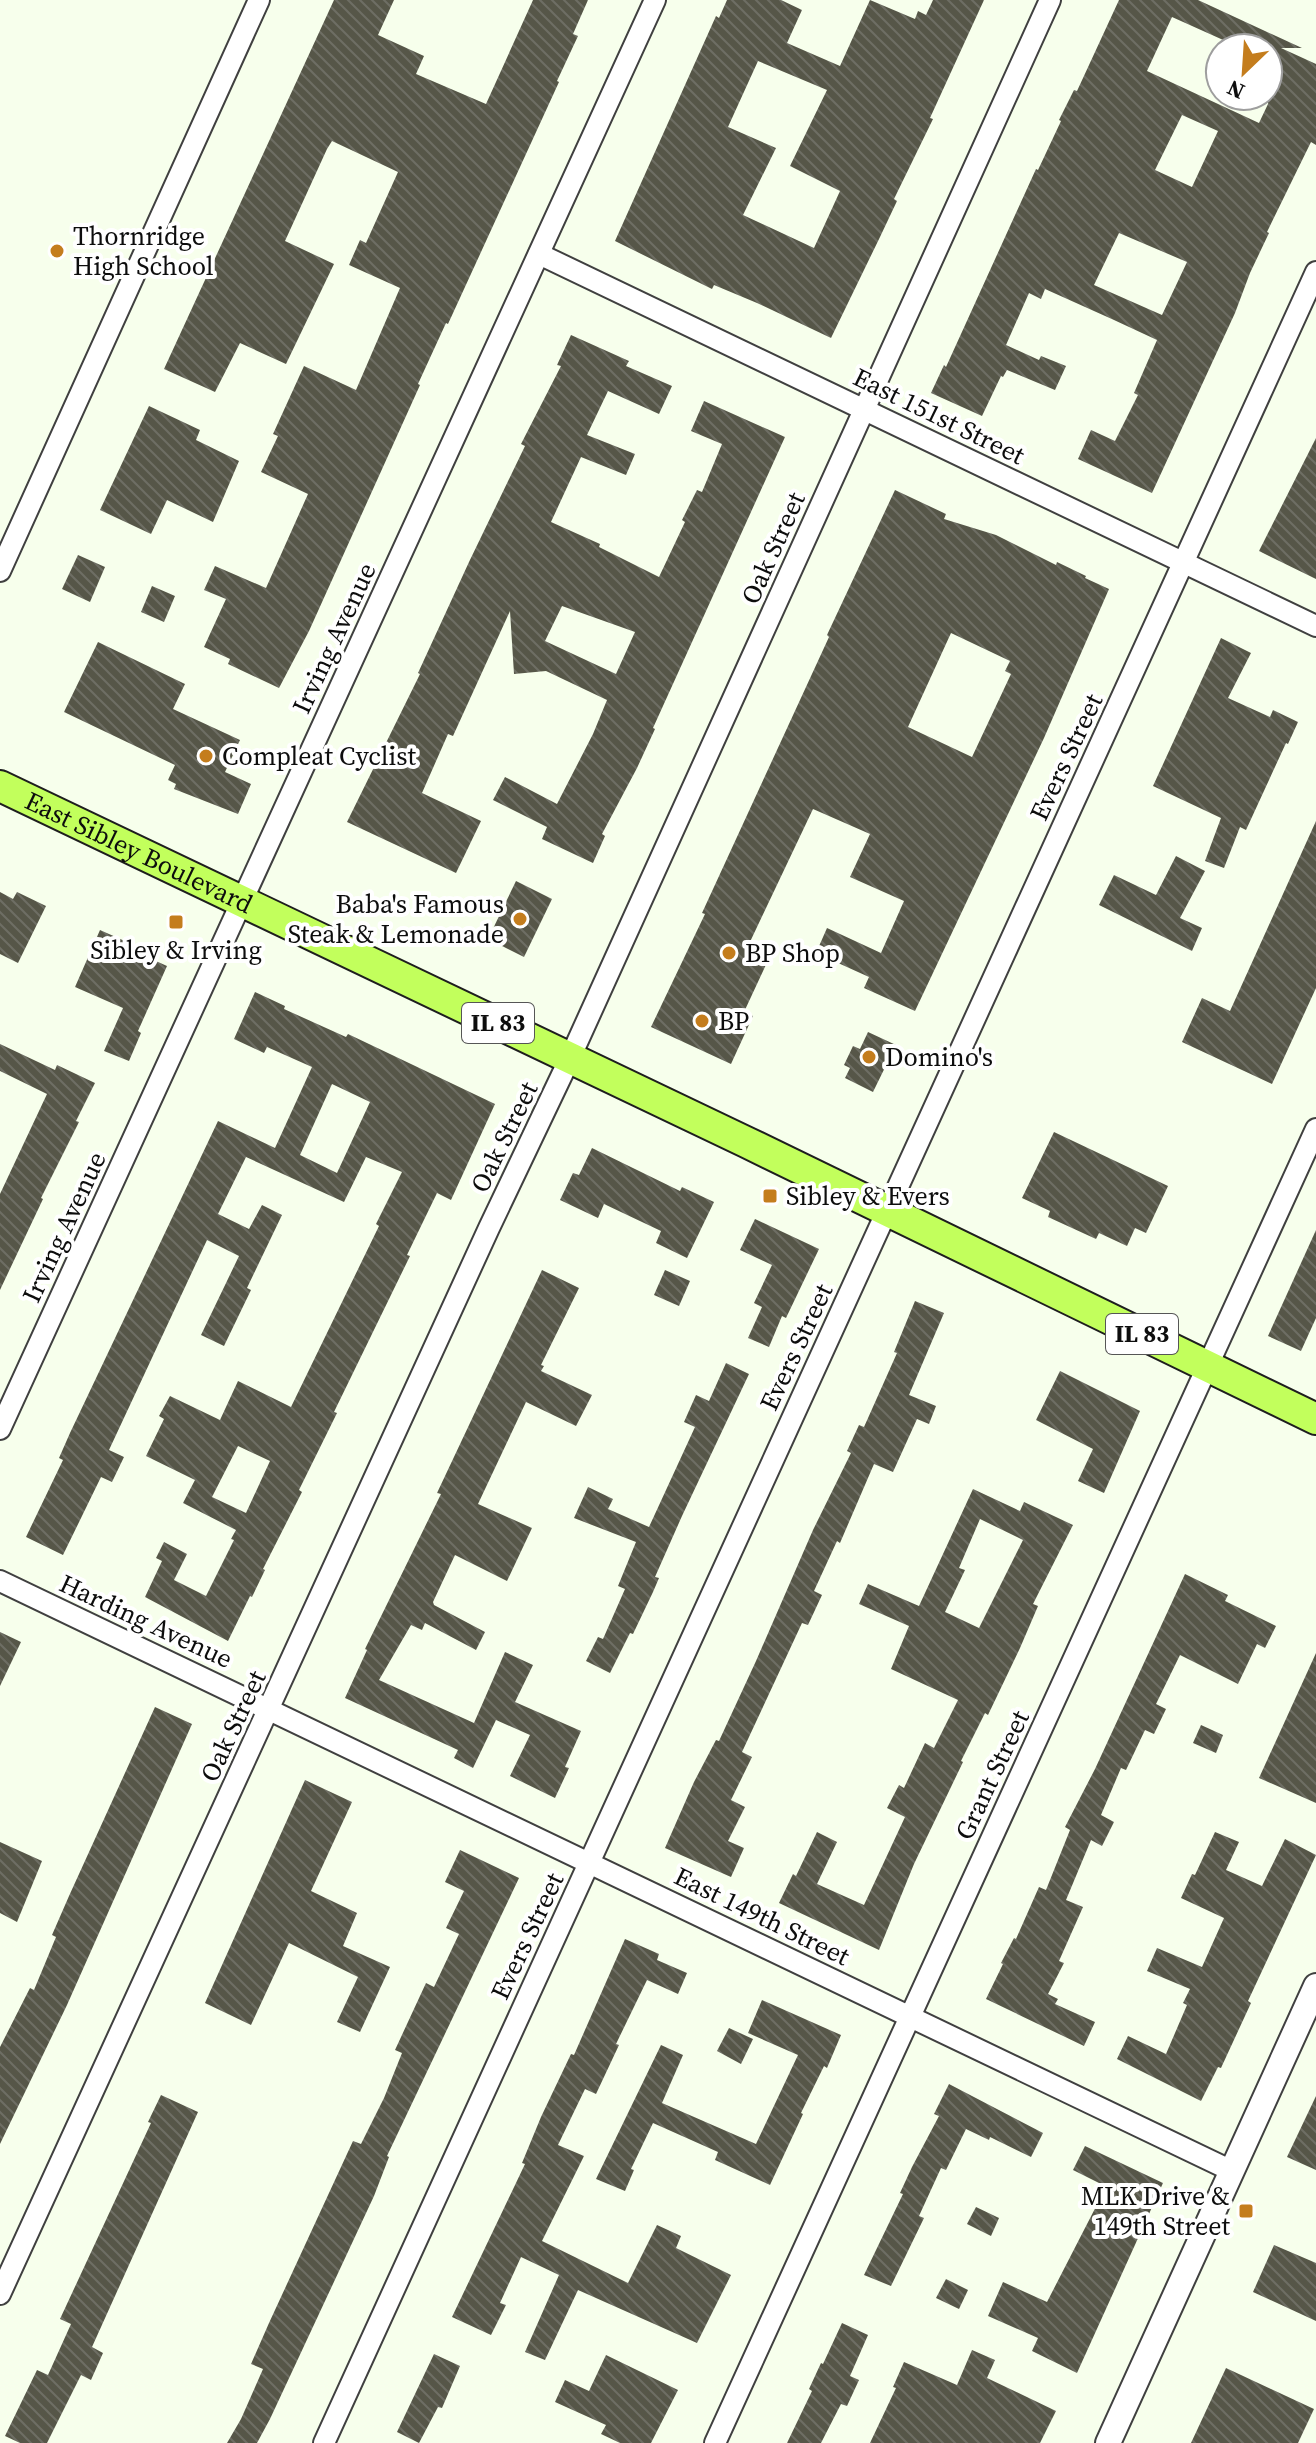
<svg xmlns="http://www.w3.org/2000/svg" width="1316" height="2443" font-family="'Source Serif 4',serif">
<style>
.building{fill:url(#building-back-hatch);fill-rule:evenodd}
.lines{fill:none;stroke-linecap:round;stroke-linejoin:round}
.minor-casing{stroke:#404040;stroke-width:24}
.tertiary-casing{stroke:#404040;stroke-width:28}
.primary-casing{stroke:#1e1e1e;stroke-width:34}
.minor{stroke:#fff;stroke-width:20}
.tertiary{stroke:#fff;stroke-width:24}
.primary{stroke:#c2ff5c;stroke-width:30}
.poi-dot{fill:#c47d1d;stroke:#fff;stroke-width:3}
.labels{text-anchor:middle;stroke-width:8;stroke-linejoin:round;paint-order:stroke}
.shield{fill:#fff;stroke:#565656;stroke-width:2}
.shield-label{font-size:24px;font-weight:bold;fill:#0d0d0d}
.poi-label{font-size:26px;fill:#0d0d0d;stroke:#fff;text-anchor:start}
.street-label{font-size:26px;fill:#0d0d0d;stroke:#fff}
</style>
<defs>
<pattern id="building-back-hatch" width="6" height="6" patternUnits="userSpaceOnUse" patternTransform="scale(2)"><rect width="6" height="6" fill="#565648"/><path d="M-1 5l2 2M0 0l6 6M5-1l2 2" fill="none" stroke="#6e6e64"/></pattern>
</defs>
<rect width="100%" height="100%" fill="#f7ffec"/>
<g class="building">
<path d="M334,0h60l-16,35 46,21 -8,18 70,30 47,-104h55l-15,34 5,2 -21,45 2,1 -111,242 -2,-1 -28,61 2,1 -111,246 -30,57 -51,-24 2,-5 -26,-12 22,-48 -22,-9 11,-24 51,22 42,-94 -47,-22 17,-36 -5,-2 31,-68 52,24 44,-102 -51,-23 11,-25 6,3 32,-71 -66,-31 -5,8 -42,92 49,23 -48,100 -46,-21 -25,49 -51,-23z"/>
<path d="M727,0h54l21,10 -15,33 53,23 30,-66 45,19 3,-8 8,4 7,-15h51l-54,118 3,1 -39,80 3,2 -17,36 -49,101 -74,-35 -43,-18 -2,4 -97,-48 101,-225 3,2zM758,61l69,29 -37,76 50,25 -26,57 -71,-33 33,-67 -48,-21z"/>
<path d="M1119,0h79l104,48h-21l35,16v81l-5,-3 -44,90 2,1 -19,40 -15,40 -83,180 -74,-34 13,-29 24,11 23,-46 -4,-2 23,-53 -43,-20 -69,-31 -4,10 -12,-6 -23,52 33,15 2,-4 25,10 -11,24 -48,-20 -4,7 -2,-1 -19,40 -51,-23 13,-28 2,2 90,-198 2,1 23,-49 -2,-1 15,-30 3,1zM1172,17l69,31h27v56l-9,19 -112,-52zM1182,115l36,16 -26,56 -37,-17zM1119,233l68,29 -25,53 -68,-30z"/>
<path d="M571,335l58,26 -3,5 46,20 -13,28 -51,-23 -21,44 48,19 -9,21 -45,-18 -30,65 49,22 -1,3 60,30 26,-55 -3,-2 15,-30 5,2 20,-48 -31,-13 13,-30 81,36 -132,291 2,1 -18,39 -35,66 3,2 -12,27 -51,-24 5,-12 -54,-27 12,-23 52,27 36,-70 14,-34 -61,-29 -32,3 -4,-63 -57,125 -5,-2 -26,59 59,28 -25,52 -109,-51 73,-148 -2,-1 51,-111 56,-116 -4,-2 40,-78 -4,-1zM562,606l73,26 -19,42 -71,-33z"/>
<path d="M149,406l51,24 -4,10 43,21 -26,61 -46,-22 -16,34 -51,-24z"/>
<path d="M1316,438v141l-57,-28z"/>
<path d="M895,490l51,24 -2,5 52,16 60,30 1,-3 29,14 -1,2 24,11 -65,149 -129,273 -51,-23 5,-11 -53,-24 11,-25 54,25 23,-52 -54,-24 20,-43 -57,-25 -64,135 22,10 -27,58 9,4 -22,48 -80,-37 54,-113 -3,-1 127,-276 -2,-2zM951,633l59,28 -5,10 6,3 -39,83 -64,-30z"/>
<path d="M78,555l27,12 -15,35 -28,-13z"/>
<path d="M152,586l23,10 -11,26 -23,-10z"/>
<path d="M1221,638l30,15 -23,45 42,19 3,-7 25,12 -10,22 -2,-1 -40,87 -6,-3 -16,41 -19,-7 16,-43 -68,-32z"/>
<path d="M98,642l87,42 -12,25 67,31 -15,32 26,12 -13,30 -64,-25 2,-5 -8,-4 7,-15 -111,-53z"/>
<path d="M1316,821v167l-44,96 -90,-42 20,-44 28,13z"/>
<path d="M1176,856l29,15 -25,47 22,10 -10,23 -93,-46 15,-30 42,20z"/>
<path d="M516,881l36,18 -28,58 -36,-18z"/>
<path d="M0,892l13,7 4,-7 29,14 -28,57 -18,-9z"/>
<path d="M100,930l27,12 -2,5 42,19 -29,65 3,2 -12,28 -25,-10 19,-43 -48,-21z"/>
<path d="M255,992l30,14 -1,3 62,28 2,-3 147,70 -44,96 -14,-7 -30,62 3,1 -76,156 3,1 -38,77 3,2 -39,77 2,1 -13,27 -2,-1 -22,45 -83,-44 17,-36 -6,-3 8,-16 23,12 -13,26 32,16 28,-56 -3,-1 5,-9 -53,-27 12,-23 -49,-24 18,-37 -5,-3 11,-20 50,24 18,-39 53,26 88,-181 -3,-2 26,-52 -36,-15 -22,45 -98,-45 -28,57 31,15 13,-24 20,10 -35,73 4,2 -27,56 -23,-11 38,-79 -32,-16 -98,210 15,7 -12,25 -11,-5 -38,78 -37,-18 37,-77 -4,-2 11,-25 148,-312 57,27 37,-81 -45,-20 -3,6 -30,-14zM332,1084l38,18 -33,71 -37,-18zM238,1446l32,15 -24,52 -34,-16z"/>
<path d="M868,1032l28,13 -23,47 -28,-14 5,-10 -6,-3 9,-19 7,3z"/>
<path d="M0,1044l55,26 2,-5 38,18 -19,38 3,1 -38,76 2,1 -43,91v-96l47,-100 -47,-23z"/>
<path d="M1054,1132l114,54 -22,47 -11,-5 -8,18 -28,-13 -3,6 -48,-22 2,-6 -28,-13z"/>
<path d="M592,1148l88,43 2,-4 32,15 -27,56 -31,-15 5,-12 -57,-27 -6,14 -38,-18 13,-27 6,2z"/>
<path d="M755,1219l64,30 -33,69 -4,-2 -13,31 -21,-9 14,-31 -8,-4 18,-38 -32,-15z"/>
<path d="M1316,1230v88l-15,33 -33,-15z"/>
<path d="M542,1270l37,18 -38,77 3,1 -3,5 51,24 -16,31 -50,-24 -48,102 54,24 -25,53 -52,-26 -22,47 1,3 51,27 -9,18 -51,-27 -3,7 -11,-5 -32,55 95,43 31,-71 28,13 -18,37 66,29 -16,36 4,1 -14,30 -45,-22 20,-41 -34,-15 -23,48 -19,-10 4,-8 -113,-52 22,-48 -2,-1 76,-155 -4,-1z"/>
<path d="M665,1270l25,11 -11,25 -25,-11z"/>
<path d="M915,1301l29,12 -35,82 27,11 -7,18 -12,-5 -24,53 -19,-8 -34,79 -3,-2 -23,50 8,4 -14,30 -6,-2 -60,129 10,5 -21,43 14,7 -17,34 16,7 -13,29 -66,-29 29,-66 22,-42 3,1 37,-80 57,-131 38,-77 -4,-2 12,-26 5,2 33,-74 -3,-1z"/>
<path d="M726,1363l23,11 -67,142 -27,61 4,1 -6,14 -20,42 -3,-1 -20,40 -24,-12 12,-24 5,2 22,-50 -7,-3 18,-44 -62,-24 14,-31 25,12 -5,10 41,18 46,-100 -11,-5 12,-27 13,6z"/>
<path d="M1060,1371l80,40 -36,82 -26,-12 15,-32 -57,-29z"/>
<path d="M973,1489l47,22 4,-9 49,23 -40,79 5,2 -18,42 -32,67 -3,-2 -24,48 2,1 -49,102 -35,86 -100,-47 14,-29 3,2 21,-44 20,10 -20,42 47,21 41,-88 -18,-9 12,-23 5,3 21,-45 9,5 24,-48 -67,-31 18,-43 -50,-22 9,-20 51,22zM980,1519l43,21 -44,88 -34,-16 20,-42 -6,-2z"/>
<path d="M1185,1574l43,21 -3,6 51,25 -11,22 -8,-4 -19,40 -58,-29 -24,49 10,5 -12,25 -9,-4 -19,40 -5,-2 -20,47 13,7 -12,24 -11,-6 -25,60 17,7 -24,54 5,2 -16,31 10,5 -3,5 40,18 -11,24 -98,-47 17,-35 -2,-1 13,-25 2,1 23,-52 7,3 24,-60 -5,-3 30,-58z"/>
<path d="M0,1632l21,10 -21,44z"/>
<path d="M1316,1653v150l-57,-25z"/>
<path d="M155,1707l37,17 -125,281 -67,139v-97l30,-59 4,2 22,-53 -4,-2 17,-39z"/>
<path d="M1201,1725l22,10 -7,18 -23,-10z"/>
<path d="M305,1780l47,22 -41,89 46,22 -14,33 47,21 -30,65 -23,-10 21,-45 -69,-34 -38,82 -46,-22z"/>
<path d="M1215,1832l24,10 -13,28 36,16 23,-47 31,16 -68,146 3,2 -30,65 -3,-1 -17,34 -84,-42 11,-23 38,18 21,-49 -4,-2 7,-14 -43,-18 10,-23 45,19 22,-49 -43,-20 11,-24 3,1z"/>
<path d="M0,1842l42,19 -25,61 -17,-9z"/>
<path d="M460,1850l59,28 -132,278 2,1 -15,39 -104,223 -13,24h-30l14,-24 22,-50 -12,-5 18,-41 84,-182 8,3 23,-46 18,-45 -7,-3 31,-67 8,4 25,-53 -13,-6 18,-37 -19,-9z"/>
<path d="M625,1939l34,15 -2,6 30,13 -9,21 -31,-14 -31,64 3,1 -23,49 -11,-5 -27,56 26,11 -42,85 86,42 29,-58 24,11 -5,12 55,27 -34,68 -119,-53 -33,70 -20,-8 34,-77 -38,-18 -21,46 6,2 -15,30 -39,-18 73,-153 -3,-1 19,-46 30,-63 3,1z"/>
<path d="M762,2000l79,35 -14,33 -3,-2 -23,47 2,1 -33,71 -55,-25 3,-8 -65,-29 -22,46 3,1 -9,21 -29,-12 65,-134 22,10 -21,48 94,41 42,-89 -50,-22z"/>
<path d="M729,2028l24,11 -12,25 -24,-13z"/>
<path d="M949,2084l94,49 -12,24 -41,-20 -1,3 -23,-11 -20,41 -5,-2 -22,48 5,2 -33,68 -27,-11 39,-81 -3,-1 12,-26 27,-51 -5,-2z"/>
<path d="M161,2095l37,17 -106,235 11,6 -12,27 -10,-5 -34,68h-27l-15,-7 32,-66 11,5 23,-51 -11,-5 91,-196 -3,-1z"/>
<path d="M1316,2096v74l-29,-13z"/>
<path d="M1085,2146l78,37 -86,190 -45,-22 6,-13 -50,-22 15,-34 44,20 57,-111 1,-5 -32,-16z"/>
<path d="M976,2207l23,11 -8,18 -24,-12z"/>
<path d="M1274,2245l42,18v58l-63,-29z"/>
<path d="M946,2279l22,11 -9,19 -23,-11z"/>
<path d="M842,2323l26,12 -18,41 9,4 -12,26 -6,-2 -20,39h-34l25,-52 -3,-2 12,-26 2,1z"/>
<path d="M972,2350l23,10 -8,18 69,33 -16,32h-170l26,-55 -3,-1 11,-25 53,23z"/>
<path d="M434,2354l26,12 -18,42 -4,-1 -19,36 -22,-11z"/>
<path d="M606,2355l72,35 -27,53h-31l-19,-9 5,-9 -51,-23 10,-22 24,11z"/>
<path d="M1226,2368l88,41 -16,34h-107z"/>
</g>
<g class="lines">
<g class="minor-casing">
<g id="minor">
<path d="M539,254l777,372"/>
<path d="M0,571l259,-571"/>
<path d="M0,1429l655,-1429"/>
<path d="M0,1581l1232,590"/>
<path d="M0,2294l489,-1066 81,-170 480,-1058"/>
<path d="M324,2443l992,-2171"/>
<path d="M715,2443l601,-1314"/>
</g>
</g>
<g class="tertiary-casing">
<path id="tertiary" d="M1108,2443l208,-457"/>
</g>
<g class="primary-casing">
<g id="primary">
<path id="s1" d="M0,786l746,356 570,277"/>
</g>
</g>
<use href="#minor" class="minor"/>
<use href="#tertiary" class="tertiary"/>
<use href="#primary" class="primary"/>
</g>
<g class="poi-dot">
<circle cx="57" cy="251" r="8"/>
<circle cx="206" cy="756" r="8"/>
<circle cx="520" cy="919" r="8"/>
<rect x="168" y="914" width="16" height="16" rx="4"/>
<circle cx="729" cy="953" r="8"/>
<circle cx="702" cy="1021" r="8"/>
<circle cx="869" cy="1057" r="8"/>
<rect x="762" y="1188" width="16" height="16" rx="4"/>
<rect x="1238" y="2203" width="16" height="16" rx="4"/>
</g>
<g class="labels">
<g class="shield">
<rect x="462" y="1003" width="72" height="40" rx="6"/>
<rect x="1106" y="1314" width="72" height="40" rx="6"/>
</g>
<g class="shield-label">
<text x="498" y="1031">IL 83</text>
<text x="1142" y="1342">IL 83</text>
</g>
<g class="poi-label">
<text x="73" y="245">Thornridge<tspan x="73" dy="30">High School</tspan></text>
<text x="222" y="765">Compleat Cyclist</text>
<text x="504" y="913" text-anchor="end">Baba's Famous<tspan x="504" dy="30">Steak &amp; Lemonade</tspan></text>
<text x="176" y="959" text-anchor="middle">Sibley &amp; Irving</text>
<text x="745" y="962">BP Shop</text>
<text x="718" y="1030">BP</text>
<text x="885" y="1066">Domino's</text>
<text x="786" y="1205">Sibley &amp; Evers</text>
<text x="1230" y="2205" text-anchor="end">MLK Drive &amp;<tspan x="1230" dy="30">149th Street</tspan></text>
</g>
<g class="street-label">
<text transform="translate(939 416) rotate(26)" y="9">East 151st Street</text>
<text transform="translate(773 548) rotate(-66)" y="9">Oak Street</text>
<text transform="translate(334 638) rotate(-65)" y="9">Irving Avenue</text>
<text transform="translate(1066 757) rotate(-65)" y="9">Evers Street</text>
<text dy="9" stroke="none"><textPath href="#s1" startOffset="154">East Sibley Boulevard</textPath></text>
<text transform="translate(504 1137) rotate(-64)" y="9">Oak Street</text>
<text transform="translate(64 1227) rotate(-65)" y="9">Irving Avenue</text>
<text transform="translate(796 1347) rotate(-65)" y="9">Evers Street</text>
<text transform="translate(146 1621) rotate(25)" y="9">Harding Avenue</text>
<text transform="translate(233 1726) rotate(-65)" y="9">Oak Street</text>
<text transform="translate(992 1775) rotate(-65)" y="9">Grant Street</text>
<text transform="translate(762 1916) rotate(26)" y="9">East 149th Street</text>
<text transform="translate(527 1936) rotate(-65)" y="9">Evers Street</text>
</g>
</g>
<g transform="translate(1244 72) rotate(205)"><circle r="38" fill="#ffffff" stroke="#9e9e9e" stroke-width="2"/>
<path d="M0-6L14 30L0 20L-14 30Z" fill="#c47d1d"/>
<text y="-12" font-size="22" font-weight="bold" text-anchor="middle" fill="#0d0d0d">N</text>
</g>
</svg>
